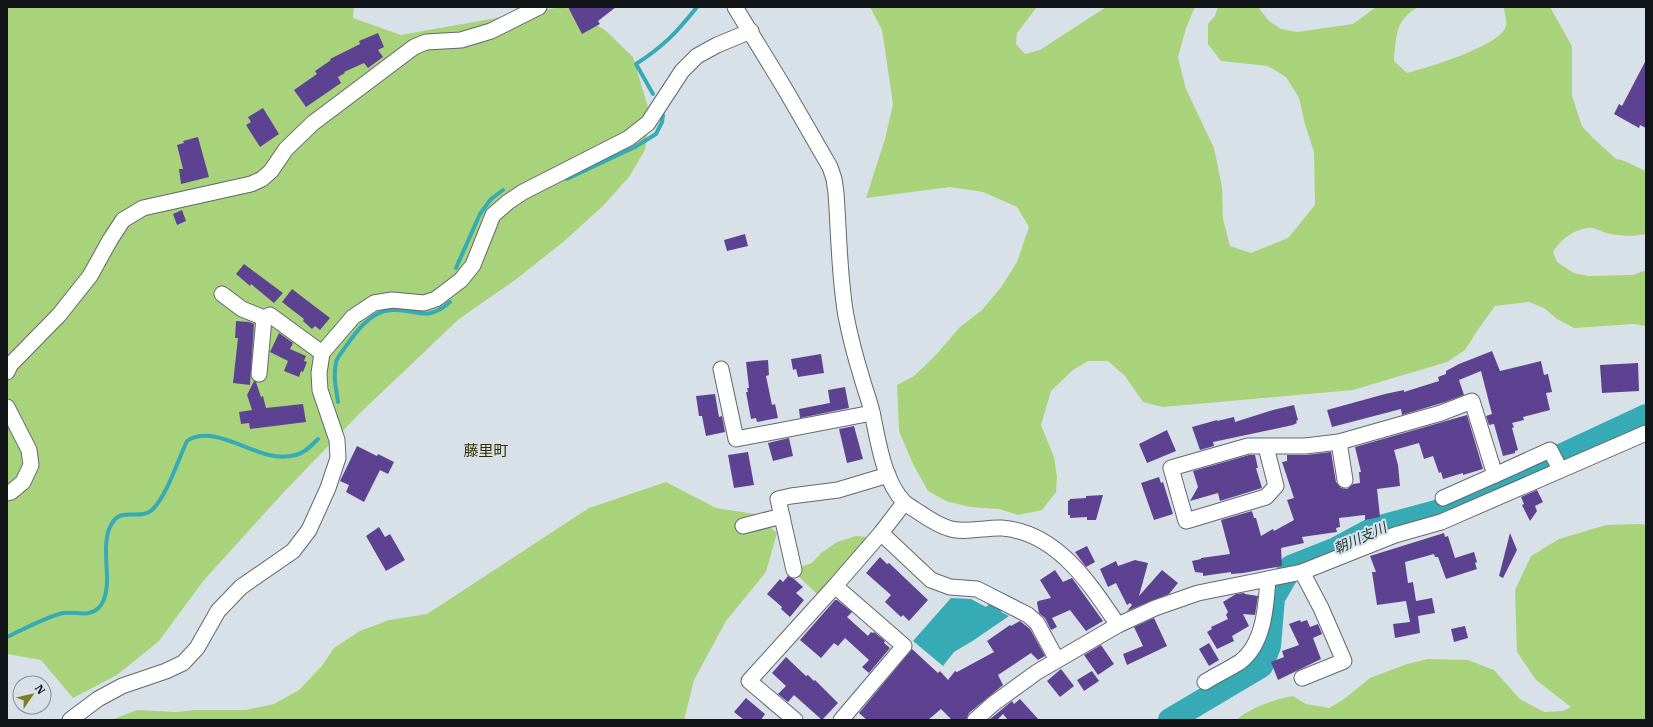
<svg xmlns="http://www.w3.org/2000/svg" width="1653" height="727" font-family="'IBM Plex Serif','Noto Sans JP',serif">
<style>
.green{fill:#a9d37b}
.water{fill:#36abb6}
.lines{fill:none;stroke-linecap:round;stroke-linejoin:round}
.stream{stroke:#36abb6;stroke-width:4}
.river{stroke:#36abb6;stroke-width:24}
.building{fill:#5e4292}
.street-casing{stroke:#61686e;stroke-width:17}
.street{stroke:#fff;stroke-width:15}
.labels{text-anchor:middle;stroke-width:4;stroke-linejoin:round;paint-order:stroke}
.water-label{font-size:14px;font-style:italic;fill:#1c3638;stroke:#d9e1e8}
.quarter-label{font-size:15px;fill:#2f2e03;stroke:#d9e1e8}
</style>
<rect width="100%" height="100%" fill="#d9e1e8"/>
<g class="green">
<path d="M7,7h347l-1,11 48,17 139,-25 25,-3 40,23 28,27 17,57 -5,36 -16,27 -26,29 -41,37 -47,37 -56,39 -100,95 -76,79 -79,87 -45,61 -42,34 -44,23 -32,-38 -34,-6z"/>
<path d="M870,7h167l-20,26 -1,11 9,10 15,-4 66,-43h89l-9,21 -8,29 8,32 28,59 8,39 1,32 7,27 21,7 37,-15 27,-33 -1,-53 -9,-28 -6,-26 -13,-21 -18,-11 -47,-5 -13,-17v-20l7,-8 3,-9h40l11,14 12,8 16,3 56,-8 23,-17h42c-23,13 -22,30 -24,54l13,12c19,-5 94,-27 99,-47 1,-6 -2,-13 -2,-19h46l22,39v50l10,30 11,12 23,21 6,1 24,11v63c-13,3 -27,2 -40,-1 -6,-2 -13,-6 -18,-5 -15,2 -27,11 -35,24l4,10 17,11 15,3 44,-1 13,-5v56l-12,-2 -60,4 -17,-9 -13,-11 -15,-6 -34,4 -18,25 -12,19 -18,12 -94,28 -190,17 -20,-5 -18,-26 -17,-15h-20l-15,9 -22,21 -10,34 13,32 3,20 -1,15 -14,18 -24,5 -19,-6 -29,-2 -24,-6 -18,-10 -15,-27 -14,-33 -2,-46 17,-9 21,-20 25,-29 22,-17 20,-24 15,-24 12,-35 -12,-20 -34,-15 -33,-5 -84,11 19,-59 8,-35 -11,-74z"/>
<path d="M666,482l50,26 39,6 22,19 -11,39 -40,49 -32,59 -10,40h-573l26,-10 39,2 18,-2h52l28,-6 25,-14 22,-23 13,-19 26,-17 29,-11 38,-6 162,-106z"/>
<path d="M1640,524l6,1v195h-410c16,-13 36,-20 57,-24l13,8 23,4 14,-8 27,-22 37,-14 21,-5 40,1 26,10 26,29 24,13 19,-1 8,-4 -35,-27 -19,-28 -2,-62 16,-34 28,-17 47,-14z"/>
<path d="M856,536l11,1 -50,57 -25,-24 20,-7 9,-10 16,-11z"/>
</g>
<path class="water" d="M951,598l20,1 15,8 5,-5 11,7 -1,3 8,4 -35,24 -20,12 -11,14 -30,-25z"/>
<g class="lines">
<g class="stream">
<path d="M653,94l-17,-30c28,-18 41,-32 61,-57"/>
<path d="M567,179l68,-32 21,-13 6,-12 1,-7"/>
<path d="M456,268l24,-54 11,-15 12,-9"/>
<path d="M338,402c-2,-14 -5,-26 -2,-40 1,-4 5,-9 8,-13 11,-16 26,-38 48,-39 26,-1 34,13 58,-8"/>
<path d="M7,637c17,-8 39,-20 56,-24 11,-2 23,4 33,-3 9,-6 11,-21 11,-31 0,-15 -4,-40 4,-54 10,-20 28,-3 42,-16 14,-14 25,-49 34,-68 22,-16 59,9 82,14 8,2 19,2 27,0 9,-2 16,-10 22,-16"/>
</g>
<path class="river" d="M1170,720l91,-54 8,-20 4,-48 18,-31 43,-17 39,-21 74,-20 199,-93"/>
</g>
<g class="building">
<path d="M568,7h48l-18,14 2,3 -18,10z"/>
<path d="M378,33l6,14 -6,3 5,7 -15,11 -4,-5 -20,9 1,1 -7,4 3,6 -35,24 -12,-17 23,-16 -2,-3 16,-11 -1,-1 30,-15 -1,-3z"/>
<path d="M1646,60v68l-6,-3 -1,3 -25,-14 5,-10 3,2z"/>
<path d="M263,108l16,26 -19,13 -14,-22 5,-3 -3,-5z"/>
<path d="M198,137l11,40 -28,7 -2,-15h4l-6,-24 7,-2 -1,-2z"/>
<path d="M182,210l4,11 -9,4 -4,-11z"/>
<path d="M745,234l3,12 -21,5 -3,-11z"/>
<path d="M244,264l39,29 -9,10 -23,-19 -1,2 -14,-12z"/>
<path d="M292,289l38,29 -10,12 -5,-4 -3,3 -9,-8 1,-2 -22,-17z"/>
<path d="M236,321l13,1 5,2 -4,61 -17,-2 5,-45h-3z"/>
<path d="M279,333l14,10 -3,6 16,7 -2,5 3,1 -4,10 -2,-1 -2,6 -15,-6 4,-10 -18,-9z"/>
<path d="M1492,351l8,20 41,-10 3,14 4,-1 4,18 -6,1 4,17 -27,7 1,3 -12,3 2,4 -2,1 6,22 -3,1v2l-12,3 -9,-32 -5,1 -3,-9 6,-2 -11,-43 -22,9 5,15 -19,7 -43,13 -1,-6 -69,18 -5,-17 58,-16 19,-4v2l35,-11 -1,-4 8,-3v-3l13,-7z"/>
<path d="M821,354l3,19 -26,4 -2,-8 -3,1 -2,-11z"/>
<path d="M768,360l1,15 -3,1 6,29 3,-1 3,14 -21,4 -1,-4 -5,1 -5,-27h2l-1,-4h2l-3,-26z"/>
<path d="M1638,363l1,28 -37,2 -2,-28z"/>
<path d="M254,381l2,1 5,15 2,-1 3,12 37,-4 3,18 -56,7 -1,-6 -8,1 -2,-12 13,-2 -5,-15z"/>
<path d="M845,387l4,21 -49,10 -1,-9 31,-6 -2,-13z"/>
<path d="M715,394l4,23 3,-1 3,16 -19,4 -4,-20h-3l-3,-20z"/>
<path d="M1294,405l4,15 -2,1 1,2 -4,2 -80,17 1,4 -14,4 -8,-23 25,-7v1l17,-4 1,5 38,-12z"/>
<path d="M1467,415l16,54 -20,6v-2l-20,6 -2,-7 -2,1 -6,-17 -9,3 -5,-16 -25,7 4,15 2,21 -23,3 3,28 -15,3v-5l-26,3 1,9 -4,1 1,4 -35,5 2,6 -23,5 1,18 -39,7 -12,1v-2l-28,4v-3l-8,-1 -3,-11 9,-2v-1l29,-4 -9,-34 31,-9 2,7h2l5,18 12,-7 1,2 20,-11 -7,-20 7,-2 -12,-36 5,-1v-6h19l25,-3 5,30 5,6 6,1 6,-5 7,-1 -1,-11h2l-6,-25z"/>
<path d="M854,426l9,33 -16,4 -8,-34z"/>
<path d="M1167,430l9,21 -29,12 -8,-19z"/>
<path d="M789,438l4,18 -20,5 -5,-18z"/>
<path d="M357,446l20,10 1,-2 16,8 -6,12 -8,-4 -16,32 -18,-10 3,-7 -9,-4z"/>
<path d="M748,452l6,33 -20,3 -6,-33z"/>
<path d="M1249,455h6l3,13h-2l6,20 -42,13 -2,-8 -28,8 8,-14 -5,-16z"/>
<path d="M1159,477l2,6 2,-1 10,32 -19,6 -13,-37z"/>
<path d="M1537,490l6,12 -8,4 2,5 -7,10 -8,-16 2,-1 -3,-7z"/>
<path d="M1103,495l-7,25h-9v-3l-17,1v-3h-2v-14l2,-1v-1l16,-1v-2z"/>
<path d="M379,527l6,10 5,-3 15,26 -19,11 -20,-35z"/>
<path d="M1444,533l1,4 3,-1 7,22 19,-6 3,10 -2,1 2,6 -31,10 -8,-22h-3l-1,-3 -29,8 3,21 5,-1 3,19 16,-3 3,15 -17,3 2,17 -25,5 -2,-14 17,-2 -4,-21 -29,4 -5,-33h4l-6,-16z"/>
<path d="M1510,533l7,17 -14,28 -4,-2z"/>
<path d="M1087,546l8,16 -9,5 -11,-15z"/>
<path d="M880,557l7,7 2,-1 39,37 -19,21 -6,-6 -2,2 -16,-15 6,-7 -25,-22z"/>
<path d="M1135,560l13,3 -9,33 23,-26 16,13 -9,11 -42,17 5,-6 -2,-2 -3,2 -11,-22 -8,4 -8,-18 16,-8 2,5z"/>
<path d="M1055,570l8,12 9,-4 31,43 -17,10 -16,-21 -18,8 5,9 -6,3 -6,-12 -6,-5 -2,-10 1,-2 13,-3 -11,-18z"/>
<path d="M788,576l6,3 9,8 -7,6 8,7 -14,17 -9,-8 1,-2 -15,-13 13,-15 3,3z"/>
<path d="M1244,593l1,1 13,2 -3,19 -12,-1 6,12 -17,10 2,5 -17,8 -10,-17 5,-3 -1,-2 17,-8 -2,-4 2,-3 -5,-10 13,-8z"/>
<path d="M835,600h2l15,12 -5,5 21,19 3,-4 2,1 1,-1 11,9 -1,2 6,5 -21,25 -7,-6 7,-7 -24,-22 -7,8 -4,-3 -13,15 -21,-18z"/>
<path d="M1154,618l13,28 -40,19 -4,-11 20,-8 -9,-19z"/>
<path d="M1300,620l1,2 6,-2 3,7 8,-3 4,10 -9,4 8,21 -43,21 -7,-18 13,-5 -2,-6 17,-6 -10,-21z"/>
<path d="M1020,621l10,8 15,27 -7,4 -7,-7 -33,22 5,10 -34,28 -3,7h-14l-11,-11 -13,11h-61l-8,-7 53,-64 26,24 2,-2 8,9 7,-9 2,1 37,-20 -7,-11 23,-16 1,1z"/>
<path d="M1465,626l3,12 -14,4 -3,-13z"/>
<path d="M1209,643l10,17 -10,6 -10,-17z"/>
<path d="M1101,645l13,19 -16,11 -14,-20z"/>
<path d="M786,657l20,19 2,-1 6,6 1,-1 23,23 -16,17 -28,-25 -6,7 -10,-8 8,-8 -14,-13z"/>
<path d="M1061,669l13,17 -14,11 -13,-16z"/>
<path d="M1092,671l7,10 -15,10 -7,-11z"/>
<path d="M746,698l19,16 -4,6h-17l-10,-8z"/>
<path d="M1020,699l19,21h-31l-5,-6 -6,6h-8l23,-19 2,3z"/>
</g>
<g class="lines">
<g class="street-casing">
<g id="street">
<path d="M735,7l50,82 45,78 4,12 2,14c3,41 3,83 10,123 4,20 9,40 15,59 3,12 8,24 11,37 6,28 11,68 32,90 3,3 7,5 10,7 11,7 21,15 34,19 15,6 38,-1 54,0 55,4 88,56 116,97"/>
<path d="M222,294l20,15 22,9 6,-3 52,38"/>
<path d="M721,369l15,70 136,-26"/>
<path d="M7,372l4,-8 48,-49 31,-39 20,-36 13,-20 20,-12 108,-24 11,-5 9,-8 15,-22 27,-26 101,-76 12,-5 35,-2 30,-9 48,-24"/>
<path d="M259,374l5,-56"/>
<path d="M7,407l22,43 2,15 -8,17 -12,10 -4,1"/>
<path d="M1339,442l6,38"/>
<path d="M1266,447l10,39 -10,11 -80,24 -15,-53 77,-22h57l34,-4 102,-29 31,-12 23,74 55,-25 10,19"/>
<path d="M1443,498l52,-23"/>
<path d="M743,526l39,-10"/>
<path d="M881,533l50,47 19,7 27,2 51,26 9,8 20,37"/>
<path d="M794,570l-16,-71 13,-3 47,-6 50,-15"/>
<path d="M835,586l46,-53 23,-30"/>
<path d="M1302,678l42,-17 -23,-53 -19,-36"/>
<path d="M1205,682c11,-7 24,-13 35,-20 24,-18 26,-55 28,-83"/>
<path d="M70,720l28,-21 24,-13 44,-15 17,-8 14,-15 21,-37 23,-24 52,-36 16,-21 19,-42 10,-30 -1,-18 -17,-50 -1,-17 3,-20 31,-36 21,-14 18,-3 32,3 12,-4 25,-19 12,-15 20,-50 15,-13 15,-10 106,-54 19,-15 34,-52 15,-15 20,-11 34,-14"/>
<path d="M795,720l-46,-39 86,-95 69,60 -63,74"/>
<path d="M975,720l18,-16 44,-32 81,-47 37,-17 43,-15 104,-21 93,-37 46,-13 205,-89"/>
</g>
</g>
<use href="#street" class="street"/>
</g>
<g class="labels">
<g class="water-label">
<text transform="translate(1360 538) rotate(-24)" y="5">朝川支川</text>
</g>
<g class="quarter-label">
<text x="486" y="456">藤里町</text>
</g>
</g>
<rect width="1653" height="727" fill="none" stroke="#111416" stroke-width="16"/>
<g transform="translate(32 695) rotate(56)"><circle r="19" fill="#d9e1e8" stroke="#898f94"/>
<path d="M0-3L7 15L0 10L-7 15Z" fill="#7e7d25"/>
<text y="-6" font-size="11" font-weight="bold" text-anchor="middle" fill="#111416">N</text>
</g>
</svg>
